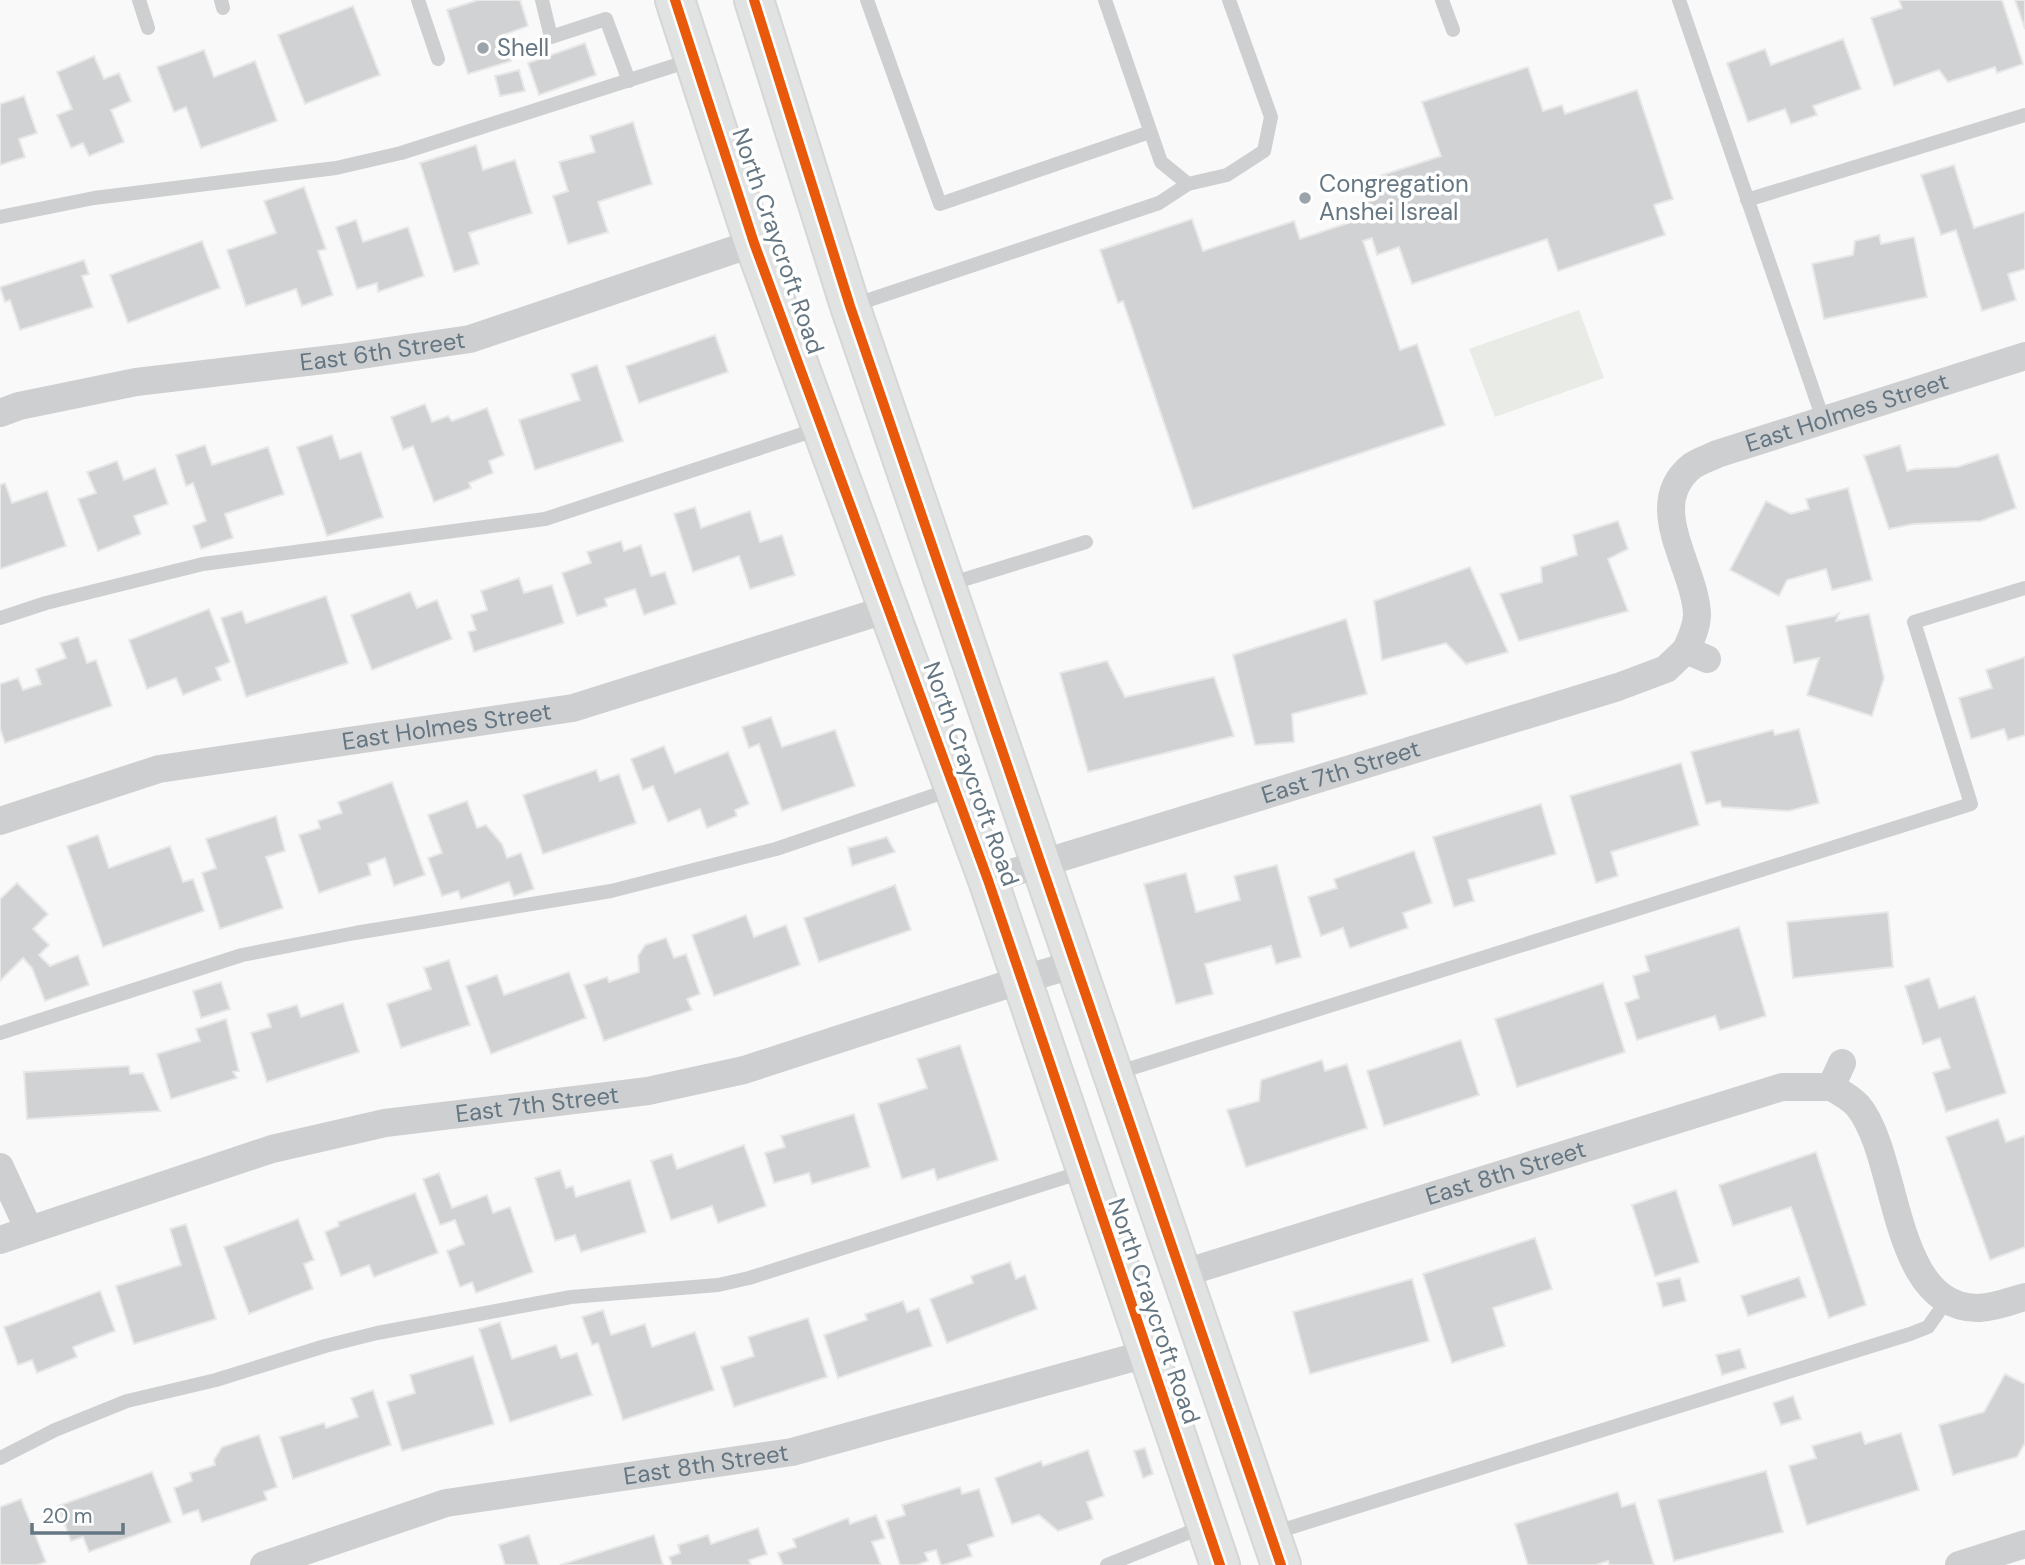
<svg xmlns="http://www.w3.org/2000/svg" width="2025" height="1565" font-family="'DM Sans',sans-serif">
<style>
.green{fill:#e8ebe6}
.building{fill:#d0d2d3;stroke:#e8e8e8;stroke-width:2}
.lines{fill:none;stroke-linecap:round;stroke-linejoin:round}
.secondary-casing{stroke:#d5d6d7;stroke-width:42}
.lane{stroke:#cecfd0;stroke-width:14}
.street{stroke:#cecfd0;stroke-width:28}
.secondary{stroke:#e1e2e2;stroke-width:38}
.cycleway-casing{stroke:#fff;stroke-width:15}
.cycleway{stroke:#e8590c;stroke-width:10}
.poi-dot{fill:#99a4ac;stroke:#fff;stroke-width:2.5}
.labels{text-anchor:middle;stroke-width:7;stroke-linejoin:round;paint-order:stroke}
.poi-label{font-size:24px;fill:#657683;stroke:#fff;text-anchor:start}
.street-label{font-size:24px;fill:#657683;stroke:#fff}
</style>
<rect width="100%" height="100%" fill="#f9f9f9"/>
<path class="green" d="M1579,310l25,68 -109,39 -26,-68z"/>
<g class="building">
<path d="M478,0h42l8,26 -25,9 8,26 -43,13 -21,-64z"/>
<path d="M1899,0h103l21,64 -26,9 -2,-6 -47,15 -9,-12 -45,16 -23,-68 31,-10z"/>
<path d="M2015,0h10v29z"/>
<path d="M353,6l27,69 -75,29 -27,-69z"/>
<path d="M1843,39l18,50 -48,17 4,9 -26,9 -6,-15 -37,13 -21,-59 38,-14 6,16z"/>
<path d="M585,43l11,32 -57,20 -11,-32z"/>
<path d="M204,50l10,27 41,-16 22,60 -76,27 -15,-41 -12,5 -17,-45z"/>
<path d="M94,56l10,23 15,-6 12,28 -20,9 13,32 -35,14 -6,-13 -12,5 -14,-33 15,-6 -15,-37z"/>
<path d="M1528,67l15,44 19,-6 3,9 72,-24 36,109 -19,6 11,30 -107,36 -11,-32 -135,45 -13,-37 -22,8 -5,-17 -9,3 37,109 17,-6 28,81 -252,84 -70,-208 -5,2 -18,-53 92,-31 11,32 91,-30 6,18 72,-24 -11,-33 80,-26 -19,-54z"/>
<path d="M519,70l6,21 -25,5 -5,-20z"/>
<path d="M24,96l13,37 -18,6 6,18 -25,8v-61z"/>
<path d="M633,122l19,62 -54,18 10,30 -40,12 -15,-48 15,-5 -9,-29 36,-10 -5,-16z"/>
<path d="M476,145l7,25 32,-10 17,53 -63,20 10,31 -25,8 -34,-109z"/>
<path d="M1954,165l20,63 51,-16v57l-17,5 8,26 -34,11 -26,-81 -15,5 -20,-60z"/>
<path d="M304,187l22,62 -8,2 15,44 -31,11 -6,-17 -50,17 -19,-56 49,-17 -12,-32z"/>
<path d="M356,220l7,22 45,-15 16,49 -46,16 -1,-9 -20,6 -21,-62z"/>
<path d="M1879,235l2,9 33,-7 13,60 -103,22 -12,-55 41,-9 2,-14z"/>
<path d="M202,241l18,47 -92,35 -18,-48z"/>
<path d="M84,260l5,14 -7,2 11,31 -73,23 -10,-30 -5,2 -5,-15z"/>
<path d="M715,335l13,37 -89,31 -13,-37z"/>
<path d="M597,365l26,76 -88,29 -16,-50 61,-20 -9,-26z"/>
<path d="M425,404l7,18 16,-6 4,5 35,-13 17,47 -15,6 4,12 -24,10 2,5 -37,14 -21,-56 -10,4 -12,-33z"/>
<path d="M332,435l8,24 21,-7 22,65 -56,19 -30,-89z"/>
<path d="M205,445l7,20 56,-18 16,47 -59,20 8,24 -32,11 -8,-23 13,-5 -13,-38 -7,3 -10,-31z"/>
<path d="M1900,445l7,26 7,-2 43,-2 41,-13 18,54 -35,13 -68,3 -24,5 -25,-73z"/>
<path d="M117,461l7,19 31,-12 13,36 -34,12 7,18 -43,17 -20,-52 18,-6 -9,-21z"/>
<path d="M5,483l7,20 35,-12 19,55 -66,23v-84z"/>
<path d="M1848,488l24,92 -40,10 -6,-21 -39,11 -8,16 -49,-26 36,-69 25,13 18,-5 -3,-10z"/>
<path d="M695,507l6,21 49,-17 10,31 22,-7 13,40 -45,14 -11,-33 -46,16 -19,-58z"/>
<path d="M1618,521l10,28 -20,10 20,52 -109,30 -19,-47 42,-12 -1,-15 36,-12 -4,-20z"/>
<path d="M621,541l3,10 17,-6 10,31 14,-4 11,32 -32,11 -9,-26 -30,10 2,7 -30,10 -15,-43 29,-10 -4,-11z"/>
<path d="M1470,567l38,85 -42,12 -20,-21 -64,17 -8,-59z"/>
<path d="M519,578l5,15 28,-8 12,38 -90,29 -6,-20 8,-2 -5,-15 16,-5 -6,-19z"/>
<path d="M410,592l7,16 20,-8 15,39 -80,31 -21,-55z"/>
<path d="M326,596l22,67 -102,34 -25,-79 21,-7 4,12z"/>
<path d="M209,609l21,53 -14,6 5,12 -38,15 -7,-17 -29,11 -18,-49z"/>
<path d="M1839,613l-3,8 33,-7 15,64 -12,38 -65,-21 12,-37 -25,5 -8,-37 48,-10z"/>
<path d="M1346,619l21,75 -75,20 2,28 -39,3 -22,-90z"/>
<path d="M78,637l9,26 9,-3 16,46 -107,37 -5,-15v-44l18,-6 5,12 18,-6 -5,-15 30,-11 -6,-15z"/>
<path d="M2025,657v78l-17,5 -4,-11 -33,10 -12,-41 33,-10 -6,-18z"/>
<path d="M1107,661l18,36 89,-20 20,59 -146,36 -28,-99z"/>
<path d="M771,717l11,30 53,-17 20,56 -73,25 -23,-67 -10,4 -7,-21z"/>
<path d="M1799,729l20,74 -30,8 -67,-4 -2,-6 -14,3 -15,-52 82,-22 2,5z"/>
<path d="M664,746l11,27 53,-21 21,52 -14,6 2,6 -30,12 -7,-19 -32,13 -15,-36 -10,4 -12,-31z"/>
<path d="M1681,763l18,62 -88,27 7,24 -22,7 -26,-87z"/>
<path d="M596,770l4,11 19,-7 17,49 -93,31 -20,-59z"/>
<path d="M392,782l33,93 -31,11 -9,-28 -17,6 3,11 -52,18 -20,-58 21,-7 -2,-7 24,-8 -4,-11z"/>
<path d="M467,801l10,27 9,-3 16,19 5,14 14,-5 13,36 -20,7 -5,-14 -48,17 -3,-8 -16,5 -14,-38 14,-5 -14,-38z"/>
<path d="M1541,804l15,50 -88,26 6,21 -20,6 -21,-70z"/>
<path d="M276,816l9,35 -19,6 17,51 -63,21 -18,-56 14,-5 -10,-29z"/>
<path d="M98,835l11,33 61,-22 13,36 10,-3 11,32 -101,36 -36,-101z"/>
<path d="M887,837l8,15 -43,14 -4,-18z"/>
<path d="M1414,851l18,52 -29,10 5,15 -58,20 -7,-20 -22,8 -13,-39 29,-9 -3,-9z"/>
<path d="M1277,865l24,92 -25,7 -5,-18 -66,18 8,30 -37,10 -32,-120 42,-11 10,39 44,-12 -6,-24z"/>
<path d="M17,883l31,31 -15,15 16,16 -10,10 11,11 28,-11 11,30 -44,16 -13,-33 -9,-10 -23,23v-82z"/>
<path d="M895,885l16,45 -92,32 -15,-44z"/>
<path d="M1888,912l5,55 -100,11 -6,-56z"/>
<path d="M746,915l8,22 32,-12 14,40 -86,31 -22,-61z"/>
<path d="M1739,927l27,89 -46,14 -5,-14 -78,24 -12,-37 14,-5 -6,-22 16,-5 -4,-15z"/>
<path d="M666,938l8,20 12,-4 14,40 -13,5 5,11 -88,31 -20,-56 23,-8 2,5 30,-10 -1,-16 7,-11z"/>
<path d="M449,960l21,65 -69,23 -14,-44 44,-15 -7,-21z"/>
<path d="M569,972l17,46 -95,36 -25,-68 31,-11 7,20z"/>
<path d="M1929,978l10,30 36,-12 31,97 -60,19 -13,-39 17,-5 -10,-30 -17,6 -18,-58z"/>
<path d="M221,982l9,27 -29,9 -8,-27z"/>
<path d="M1603,983l22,69 -108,35 -22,-68z"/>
<path d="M343,1003l16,49 -92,30 -16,-49 20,-6 -4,-13 30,-9 4,12z"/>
<path d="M226,1019l13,52 -6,1 4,6 -66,21 -14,-45 43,-13 -4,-12z"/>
<path d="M1461,1040l18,55 -95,31 -17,-55z"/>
<path d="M960,1045l38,115 -61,20 -3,-11 -32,10 -24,-75 49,-16 -10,-29z"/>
<path d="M1322,1060l3,11 22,-7 20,64 -121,39 -19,-57 32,-9 2,-21z"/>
<path d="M129,1066l1,8 13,-1 17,38 -133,8 -3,-47z"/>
<path d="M854,1114l16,53 -58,17 -3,-11 -35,10 -9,-30 20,-6 -4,-11z"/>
<path d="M1998,1119l8,23 18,-6 1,2v109l-35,13 -44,-123z"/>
<path d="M744,1145l22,61 -48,17 -6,-17 -41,14 -20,-59 21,-7 5,15z"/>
<path d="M1816,1152l50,153 -37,13 -38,-111 -58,19 -14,-41z"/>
<path d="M560,1170l6,18 7,-2 3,11 54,-17 16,52 -65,20 -6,-17 -20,6 -20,-63z"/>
<path d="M439,1173l13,35 35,-13 6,18 17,-6 23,65 -57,21 -4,-11 -12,5 -13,-36 17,-7 -9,-24 -15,5 -17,-46z"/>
<path d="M1676,1190l23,72 -44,14 -23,-71z"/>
<path d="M415,1193l23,60 -64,24 -5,-12 -28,11 -16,-44 14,-6 -1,-4z"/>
<path d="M298,1219l16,41 -10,4 9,25 -64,25 -25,-67z"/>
<path d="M186,1224l30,95 -82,25 -18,-58 65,-21 -11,-36z"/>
<path d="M1535,1238l17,51 -59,19 12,38 -53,17 -29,-89z"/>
<path d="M1010,1262l6,17 9,-4 12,34 -90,34 -17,-44 43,-16 -2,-7z"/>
<path d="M1799,1277l7,20 -58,19 -7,-20z"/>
<path d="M1680,1278l6,23 -23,6 -6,-24z"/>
<path d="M1412,1279l17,62 -119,33 -17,-62z"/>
<path d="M100,1291l15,40 -42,16 4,10 -40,16 -5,-13 -14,5 -14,-38z"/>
<path d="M903,1301l4,11 12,-4 13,38 -94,32 -14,-43 43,-15 -2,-6z"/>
<path d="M603,1310l8,25 34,-11 7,23 43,-15 19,58 -91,30 -25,-77 -6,2 -10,-28z"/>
<path d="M808,1318l19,59 -93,30 -13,-40 33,-11 -6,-19z"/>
<path d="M500,1322l12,37 44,-14 5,13 16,-5 15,42 -82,27 -31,-93z"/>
<path d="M1740,1349l6,19 -24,7 -6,-20z"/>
<path d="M473,1356l21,68 -92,27 -15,-49 28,-9 -5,-18z"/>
<path d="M2005,1374l20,10v59l-8,14 -64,18 -14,-50 45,-13z"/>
<path d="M373,1390l18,55 -98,34 -13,-42 44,-14 2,5 32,-11 -7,-19z"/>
<path d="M1793,1396l8,23 -20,6 -8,-22z"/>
<path d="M1861,1432l4,12 36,-11 18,57 -112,35 -18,-59 27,-8 -4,-12z"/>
<path d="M259,1435l18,52 -13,5 3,8 -65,22 -4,-12 -15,5 -9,-27 18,-7 -2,-8 25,-8 -1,-5 8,-13z"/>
<path d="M1145,1448l8,26 -10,4 -9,-27z"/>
<path d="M1088,1450l16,46 -17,6 6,17 -35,12 -19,-16 -27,9 -17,-46 46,-17 2,5z"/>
<path d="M1766,1471l17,61 -109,29 -16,-61z"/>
<path d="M152,1472l19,50 -82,30 -6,-15 -12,4 -13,-35z"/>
<path d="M960,1487l2,7 17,-5 15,47 -26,9 4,11 -28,9h-3l-5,-15 -11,3 3,8 -11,4h-17l-14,-44 19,-6 -3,-10z"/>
<path d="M1618,1492l4,15 13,-4 19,62h-45l-1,-4 -12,4h-68l-13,-41z"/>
<path d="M21,1499l25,63 -9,3h-37v-58z"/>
<path d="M876,1515l9,23 -13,4 9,23h-98l-5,-12 18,-6 -3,-8 55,-21 2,6z"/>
<path d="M758,1528l9,26 -18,6 2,5h-79l-3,-8 11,-4 -2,-8 30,-10 3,9z"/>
<path d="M529,1535l10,30h-34l-6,-20z"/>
<path d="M654,1535l9,30h-103z"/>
</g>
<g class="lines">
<g class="secondary-casing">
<g id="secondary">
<path d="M675,0l79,243 234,637 232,685"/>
<path d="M754,0l96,306 431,1259"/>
</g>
</g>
<g class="lane">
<path d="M139,0l9,28"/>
<path d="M221,0l2,8"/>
<path d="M418,0l20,59"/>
<path d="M542,0l9,37 55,-18 23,62"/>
<path d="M867,0l73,204 210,-72"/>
<path d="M1105,0l56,162 27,22 39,-9 37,-24 7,-34 -42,-117"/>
<path d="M1442,0l11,30"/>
<path d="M1679,0l145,422"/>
<path d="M1747,200l278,-85"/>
<path d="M0,217l94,-19 242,-30 65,-15 291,-93"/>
<path d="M851,306l308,-103 29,-19"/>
<path d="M946,585l140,-43"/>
<path d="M0,618l46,-15 157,-39 342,-45 276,-91"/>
<path d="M0,1033l242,-78 113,-22 256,-42 165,-42 177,-60"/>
<path d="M1113,1074l858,-270 -57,-182 111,-34"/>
<path d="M0,1458l55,-28 72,-29 89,-21 109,-34 52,-13 194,-36 147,-12 31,-7 336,-107"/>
<path d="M1273,1533l637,-199 18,-7 19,-27"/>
<path d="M1107,1565l98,-39"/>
</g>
<g class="street">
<path id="s1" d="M0,413l19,-7 117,-24 205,-24 129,-19 284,-96"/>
<path id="s2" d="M1707,659l-21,-9c5,-11 11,-23 11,-36 -2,-48 -54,-109 -5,-148 7,-5 17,-8 25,-12l308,-98"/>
<path id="s3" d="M0,821l159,-52 414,-61 315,-99"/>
<path id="s4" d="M988,880l630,-193 48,-18 20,-19"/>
<path d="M1842,1063l-11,24c9,5 20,11 27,19 42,51 32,200 119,202 16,0 33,-7 48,-11"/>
<path d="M0,1167l29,63"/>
<path id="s5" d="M0,1240l272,-91 113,-26 263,-32 96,-21 277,-90 54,-16"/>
<path id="s6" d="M1181,1274l601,-187h49"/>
<path id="s7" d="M264,1565l182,-62 346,-51 354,-98"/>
<path d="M1959,1565l66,-21"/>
</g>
<use href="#secondary" class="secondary"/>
<g class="cycleway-casing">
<g id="cycleway">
<path d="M675,0l79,243 234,637 232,685"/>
<path d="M754,0l96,306 431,1259"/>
</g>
</g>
<use href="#cycleway" class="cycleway"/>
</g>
<g class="poi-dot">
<circle cx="483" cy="48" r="7"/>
<circle cx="1305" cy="198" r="7"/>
</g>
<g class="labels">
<g class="poi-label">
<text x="497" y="56">Shell</text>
<text x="1319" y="192">Congregation<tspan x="1319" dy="28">Anshei Isreal</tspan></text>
</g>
<g class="street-label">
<text transform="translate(778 241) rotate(71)" y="8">North Craycroft Road</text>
<text dy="8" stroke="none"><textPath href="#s1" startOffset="388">East 6th Street</textPath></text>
<text dy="8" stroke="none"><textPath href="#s2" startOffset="383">East Holmes Street</textPath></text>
<text dy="8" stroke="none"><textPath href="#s3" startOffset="458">East Holmes Street</textPath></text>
<text dy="8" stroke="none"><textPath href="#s4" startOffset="369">East 7th Street</textPath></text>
<text transform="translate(971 774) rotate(70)" y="8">North Craycroft Road</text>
<text dy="8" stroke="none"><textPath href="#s5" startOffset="556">East 7th Street</textPath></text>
<text dy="8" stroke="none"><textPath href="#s6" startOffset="340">East 8th Street</textPath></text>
<text transform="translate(1154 1311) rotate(71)" y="8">North Craycroft Road</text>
<text dy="8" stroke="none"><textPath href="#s7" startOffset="455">East 8th Street</textPath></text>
</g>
</g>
<path d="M32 1523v10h91v-10" fill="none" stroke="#657683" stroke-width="3.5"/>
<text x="42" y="1523" font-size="21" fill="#657683" stroke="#ffffff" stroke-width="5" paint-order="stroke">20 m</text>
</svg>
